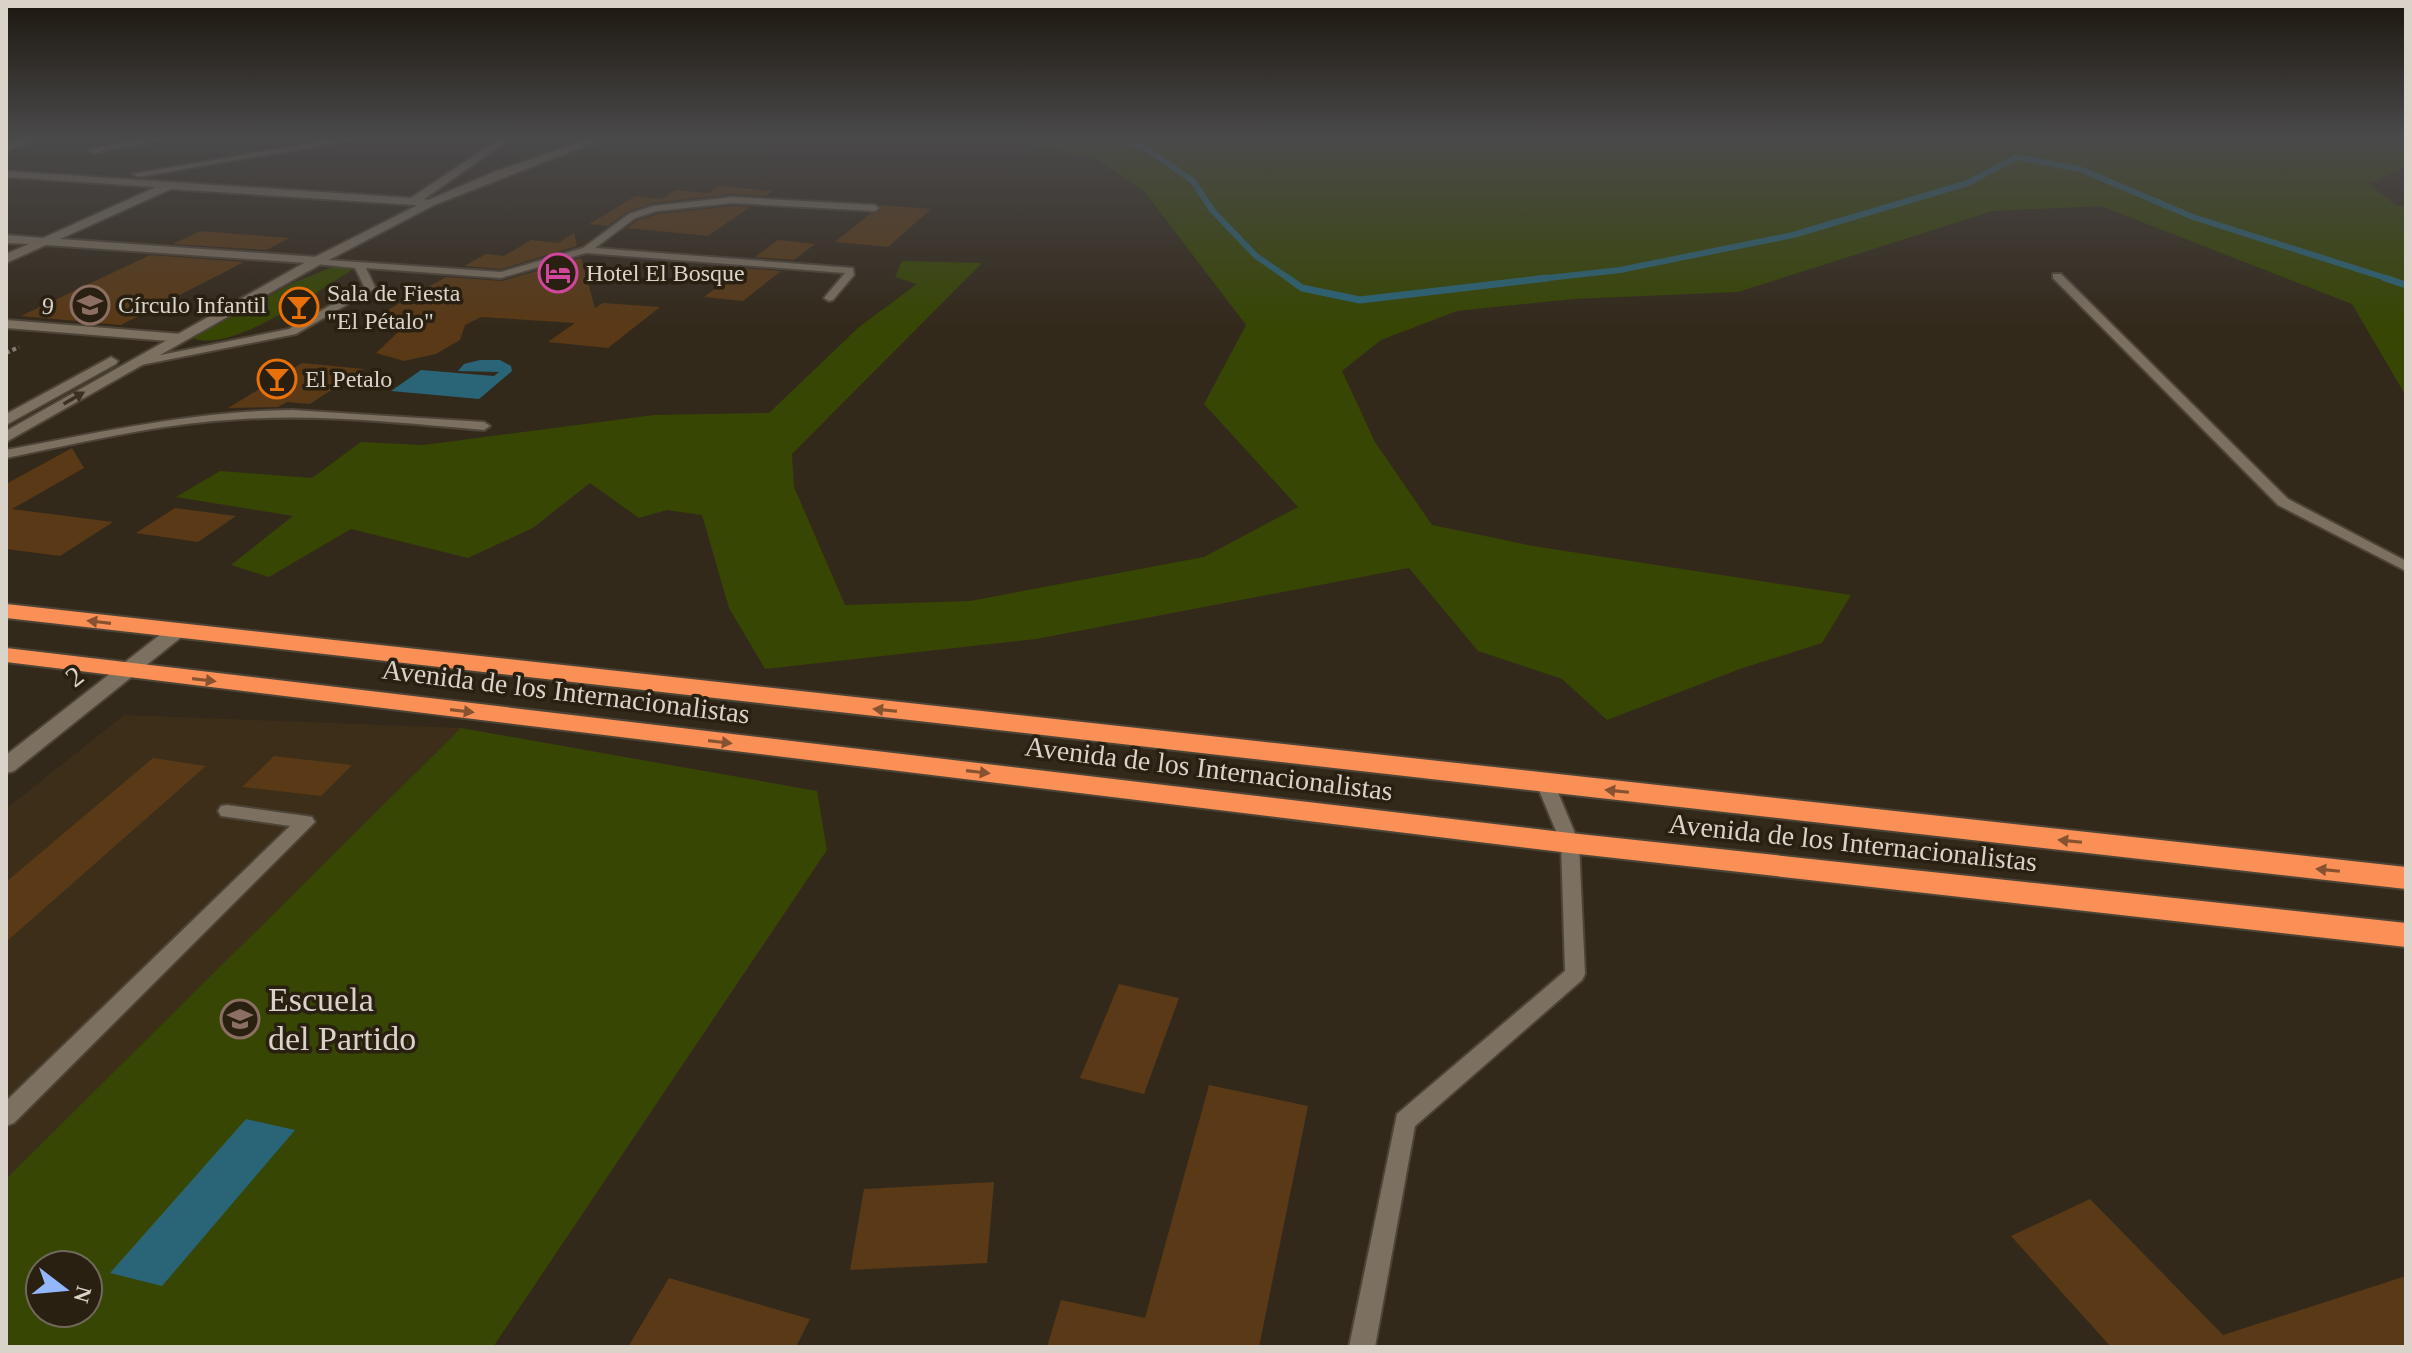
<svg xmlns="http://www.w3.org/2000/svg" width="2412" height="1353" font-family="'Times New Roman',serif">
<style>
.built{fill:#3c2e19;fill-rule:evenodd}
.green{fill:#374603;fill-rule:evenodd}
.water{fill:#2a6577}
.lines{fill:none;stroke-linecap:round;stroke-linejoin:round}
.stream-far1{stroke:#2a6577;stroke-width:6}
.stream{stroke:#2a6577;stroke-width:7}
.building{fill:#593916}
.lane-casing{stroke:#4d4438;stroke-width:4}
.street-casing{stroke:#4d4438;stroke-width:4}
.secondary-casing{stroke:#4d4438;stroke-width:4}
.highway-casing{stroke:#4d4438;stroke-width:4}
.path{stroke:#847c70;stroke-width:4;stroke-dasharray:4 3;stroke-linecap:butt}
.lane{fill:#7c7060;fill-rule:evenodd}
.street{fill:#7c7060;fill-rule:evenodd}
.secondary{fill:#7c7060;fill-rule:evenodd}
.highway{fill:#fa9055;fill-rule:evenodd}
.oneway{fill:#3a3021}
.oneway2{fill:#875230}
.labels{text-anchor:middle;stroke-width:7;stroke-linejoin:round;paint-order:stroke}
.far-poi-label{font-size:24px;fill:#dad3ca;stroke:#292011;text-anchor:start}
.far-street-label{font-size:24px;fill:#dad3ca;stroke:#292011}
.street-label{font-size:28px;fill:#dad3ca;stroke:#292011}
.near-poi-label{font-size:34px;fill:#dad3ca;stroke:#292011;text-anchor:start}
</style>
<rect width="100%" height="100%" fill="#33291b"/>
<path class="built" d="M124,715l337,13 139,39 -231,462 -363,118v-538zM40,1265h48v48h-48z"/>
<g class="green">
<path d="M994,137h1412v30l-37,17 28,22 9,1v189l-54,-92 -251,-98 -108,5 -255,81 -165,7 -116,12 -76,29 -39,31 33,71 57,83 101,21 318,49 -29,48 -82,26 -133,51 -45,-41 -84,-28 -69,-83 -373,71 -271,30 -36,-61 -27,-93 -35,-5 -28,8 -49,-35 -57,45 -65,30 -117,-29 -82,48 -38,-12 62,-49 -117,-19 44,-26 92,7 49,-36 62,3 231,-30 115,-2 90,-86 58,-43 -22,-7 7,-16 80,2 -190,191 2,33 51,118 125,-4 234,-44 94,-50 -94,-103 42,-79 -102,-134 -50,-33z"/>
<path d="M335,266l14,1 2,4c-34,20 -120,83 -158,67l102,-56z"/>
<path d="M461,728l356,63 10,59 -334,497h-487v-168zM40,1265h48v48h-48z"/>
</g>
<g class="water">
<path d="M480,360h20l11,6 1,5 -33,28 -88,-8 30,-21 73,6 5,-4 -41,-1 6,-7z"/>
<path d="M246,1119l49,11 -133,156 -52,-13z"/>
</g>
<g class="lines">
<g class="stream-far1">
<path d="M1113,137l37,14 43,30 19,29 44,46 35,24"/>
<path d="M1530,280l90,-10 173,-35 175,-52 49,-26 63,12 113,48 199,63"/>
</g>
<g class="stream">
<path d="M1288,278l14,10 58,12 187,-22"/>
<path d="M2385,278l21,7"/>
</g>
</g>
<g class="building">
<path d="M719,186l54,5 -7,5 -33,-2 -80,9 -26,9 -19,14 -19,-2 47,-28 26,3 14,-9 33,3z"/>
<path d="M880,205l51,4 -43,38 -53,-5 35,-28 11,-4z"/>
<path d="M733,206l17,1 -42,29 -81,-8 9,-7 22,-7z"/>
<path d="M200,231l90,7 -24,12 -93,-6z"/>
<path d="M574,233l3,13 -76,23 -37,-3 22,-12 18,2 27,-16 27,3z"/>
<path d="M778,240l37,4 -21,16 -39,-3z"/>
<path d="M150,255l94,7 -123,63 -100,-9z"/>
<path d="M581,258l14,50 8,-5 57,4 -52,41 -60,-6 27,-19 -94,-6 -16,8 -5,15 -24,14 -32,7 -28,-8 36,-34 -35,-3 69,-39 56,4z"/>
<path d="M742,268l39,3 -38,30 -39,-4z"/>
<path d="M302,363l62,6 -54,35 -23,-2 -9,5 -50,1z"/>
<path d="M72,448l12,20 -72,41 101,13 -53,34 -54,-7v-65z"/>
<path d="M175,508l61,8 -38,26 -62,-9z"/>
<path d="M274,756l78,9 -31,31 -79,-9z"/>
<path d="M153,758l53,8 -200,176v-60z"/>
<path d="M1119,984l60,14 -35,96 -64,-16z"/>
<path d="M1209,1085l99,21 -49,241h-212l14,-47 84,18z"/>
<path d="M994,1182l-7,81 -137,7 14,-81z"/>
<path d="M2090,1199l133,136 183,-59v71h-295l-100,-111z"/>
<path d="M669,1278l82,24 59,17 -14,28h-168z"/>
</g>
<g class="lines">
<g class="lane-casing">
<g id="lane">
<path d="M733,197l142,8 4,3 -4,3 -142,-8 -76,8 -22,7 -40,30 258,20 1,7 -21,25 -4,1 -5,-3 21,-25 -259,-20 -85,25 -135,-10 9,19 -1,2 -78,45 -160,32 -6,-3 6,-3 153,-31 75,-43 -9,-18 -38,-4 -5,-3 2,-2 187,13 82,-24 46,-34 24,-8z"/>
<path d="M2053,274h8l227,225 118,62v10l-128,-66 -225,-227z"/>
<path d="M292,410l192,12 6,4 -6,4c-85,-7 -170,-17 -256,-10 -75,5 -148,23 -222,38v-8c95,-18 189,-39 286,-40z"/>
<path d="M1545,777l6,2 3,4 25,60 6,131 -3,6 -167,146 -40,221h-26l48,-233 168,-143 -4,-128 -25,-60 3,-4z"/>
<path d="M227,805l79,11 6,1 3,5 -301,301 -8,3v-25l284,-275 -69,-10 -3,-5 3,-5z"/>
</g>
</g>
<g class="street-casing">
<g id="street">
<path d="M29,137h14l-37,14v-6z"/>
<path d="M155,137h21l-83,16 -5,-3z"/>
<path d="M348,137h21l-231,40 -5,-3z"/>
<path d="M502,137h11l-89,62 10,2v4l-4,1 -259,-17 -111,50 257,18 4,1v6l-275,-19 -40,18v-9l23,-10 -23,-1v-8l37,3 113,-51 -150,-10v-6l405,27z"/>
<path d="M6,320l175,14 7,4 -7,4 -175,-14z"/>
</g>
</g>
<g class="secondary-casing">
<g id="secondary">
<path d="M594,137h14l-174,68 -113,59 -315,178v-11l307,-173 113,-57 68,-29z"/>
<path d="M111,357l7,4 -2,3 -110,61v-11z"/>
<path d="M177,625l7,2 3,4 -3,4 -170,136 -8,2v-18l164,-128z"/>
</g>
</g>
<g class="highway-casing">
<g id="highway">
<path d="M6,604l2400,263v22l-2400,-271z"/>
<path d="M6,648l1564,185 836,90v24l-836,-94 -1564,-191z"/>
</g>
</g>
<path class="path" d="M6,353l13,-6"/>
<use href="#lane" class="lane"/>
<use href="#street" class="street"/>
<use href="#secondary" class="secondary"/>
<use href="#highway" class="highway"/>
</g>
<defs><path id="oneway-solid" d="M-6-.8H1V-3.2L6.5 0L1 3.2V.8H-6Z" transform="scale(2)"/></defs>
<use class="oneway" href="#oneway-solid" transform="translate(74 398) rotate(-30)"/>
<g class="oneway2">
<use href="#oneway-solid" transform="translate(99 622) rotate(-173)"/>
<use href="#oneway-solid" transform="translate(204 680) rotate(7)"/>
<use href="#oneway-solid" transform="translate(885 710) rotate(-174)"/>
<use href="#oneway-solid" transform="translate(462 711) rotate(7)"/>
<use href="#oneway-solid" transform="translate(720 742) rotate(7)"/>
<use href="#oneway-solid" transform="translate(978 772) rotate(7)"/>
<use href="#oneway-solid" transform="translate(1617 791) rotate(-174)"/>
<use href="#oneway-solid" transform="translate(2070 841) rotate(-174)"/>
<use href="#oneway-solid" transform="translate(2328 870) rotate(-174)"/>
</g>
<linearGradient id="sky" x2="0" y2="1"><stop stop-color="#1c170f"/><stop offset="0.42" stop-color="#4a494a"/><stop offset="1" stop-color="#4a494a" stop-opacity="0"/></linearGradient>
<rect width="2412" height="326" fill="url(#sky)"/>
<defs>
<g id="hotel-ring" transform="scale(2)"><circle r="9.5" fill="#292011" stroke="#d1479c" stroke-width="1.5"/><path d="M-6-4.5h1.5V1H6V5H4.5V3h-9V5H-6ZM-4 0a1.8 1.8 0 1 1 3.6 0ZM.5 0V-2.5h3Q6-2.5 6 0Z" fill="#d1479c"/></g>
<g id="school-ring" transform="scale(2)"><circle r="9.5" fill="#292011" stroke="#8d6e63" stroke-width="1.5"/><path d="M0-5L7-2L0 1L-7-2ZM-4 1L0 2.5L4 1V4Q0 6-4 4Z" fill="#8d6e63"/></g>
<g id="bar-ring" transform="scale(2)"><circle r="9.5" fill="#292011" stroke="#e8710a" stroke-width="1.5"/><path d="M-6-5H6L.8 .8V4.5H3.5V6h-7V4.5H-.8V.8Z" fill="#e8710a"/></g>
<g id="university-ring" transform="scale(2)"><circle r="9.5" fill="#292011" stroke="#8d6e63" stroke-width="1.5"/><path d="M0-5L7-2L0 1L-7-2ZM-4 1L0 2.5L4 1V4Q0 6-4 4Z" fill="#8d6e63"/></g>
</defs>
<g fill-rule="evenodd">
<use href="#hotel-ring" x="558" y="273"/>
<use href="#school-ring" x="90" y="305"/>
<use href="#bar-ring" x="299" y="307"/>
<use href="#bar-ring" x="277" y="379"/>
<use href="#university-ring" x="240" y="1019"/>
</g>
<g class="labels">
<g class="far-poi-label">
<text x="586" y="281">Hotel El Bosque</text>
<text x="327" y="301">Sala de Fiesta<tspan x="327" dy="28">"El Pétalo"</tspan></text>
<text x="118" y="313">Círculo Infantil</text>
<text x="305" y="387">El Petalo</text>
</g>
<g class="far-street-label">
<text transform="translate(48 306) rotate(5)" y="8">9</text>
</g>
<g class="street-label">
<text transform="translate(74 676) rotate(-38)" y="10">2</text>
<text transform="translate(566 691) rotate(7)" y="10">Avenida de los Internacionalistas</text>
<text transform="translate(1209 768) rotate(7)" y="10">Avenida de los Internacionalistas</text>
<text transform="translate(1853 842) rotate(6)" y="10">Avenida de los Internacionalistas</text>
</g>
<g class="near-poi-label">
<text x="268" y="1011">Escuela<tspan x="268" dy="39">del Partido</tspan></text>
</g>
</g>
<rect width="2412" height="1353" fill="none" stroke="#dad3ca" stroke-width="16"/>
<g transform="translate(64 1289) rotate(106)"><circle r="38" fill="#292011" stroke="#70685b" stroke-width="2"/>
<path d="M0-6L14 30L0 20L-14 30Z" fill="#92b7fd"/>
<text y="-12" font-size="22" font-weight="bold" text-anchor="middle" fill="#dad3ca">N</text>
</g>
</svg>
